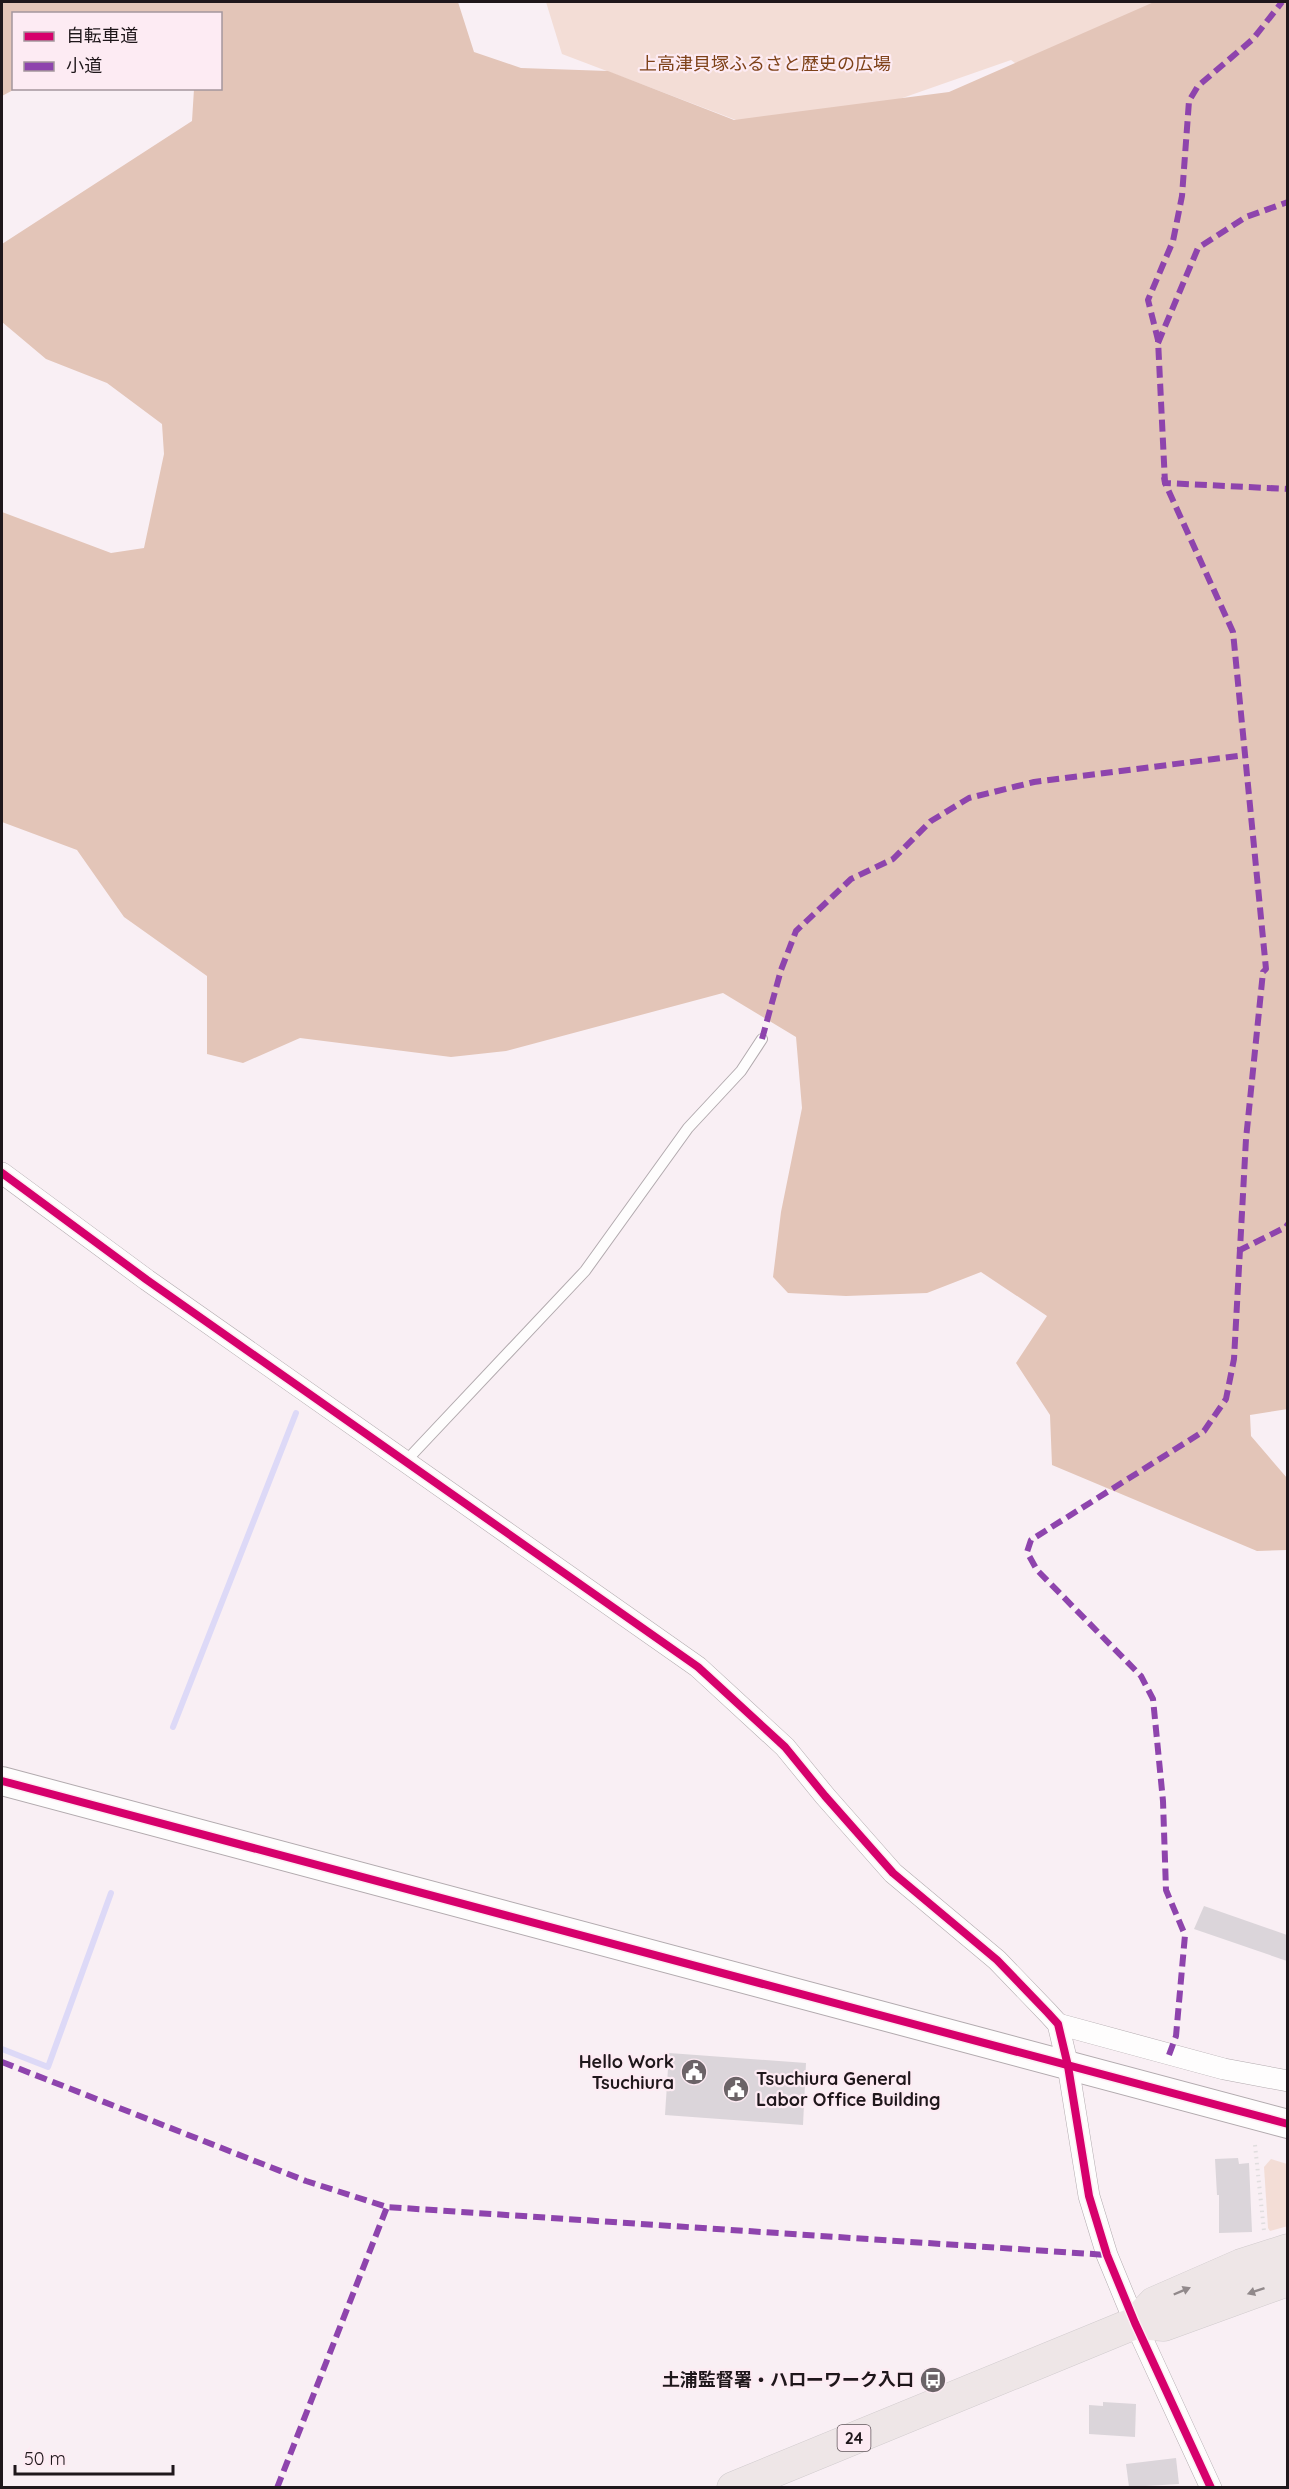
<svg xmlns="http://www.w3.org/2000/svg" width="1289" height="2489" font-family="Quicksand,'Noto Sans JP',sans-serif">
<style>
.green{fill:#f3ddd6}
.forest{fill:#e3c5b8}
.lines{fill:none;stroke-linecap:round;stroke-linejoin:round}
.stream{stroke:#ddd9f7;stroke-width:6}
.building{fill:#dbd5da}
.lane-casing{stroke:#b2aaae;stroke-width:12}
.street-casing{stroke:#b2aaae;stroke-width:22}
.secondary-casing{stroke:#b2aaae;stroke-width:30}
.primary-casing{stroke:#d0cbcd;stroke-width:33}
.path{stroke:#e0ddde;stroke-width:4;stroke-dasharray:1.5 4.5;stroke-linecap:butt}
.lane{stroke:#fefdfd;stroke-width:10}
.street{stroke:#fefdfd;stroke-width:21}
.secondary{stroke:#fefdfd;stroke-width:28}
.primary{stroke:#eee6e7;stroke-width:32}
.quiet{stroke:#8e44ad;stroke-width:6;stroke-dasharray:12 6;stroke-linecap:butt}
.cycleway-casing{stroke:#fdebf3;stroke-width:11}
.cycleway{stroke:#d6006c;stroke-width:8}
.oneway{fill:#91898b}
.labels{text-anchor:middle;stroke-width:4.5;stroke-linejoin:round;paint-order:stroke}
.shield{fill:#fdebf3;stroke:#62575c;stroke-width:1.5}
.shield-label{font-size:16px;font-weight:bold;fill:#1f171b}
.park-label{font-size:18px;fill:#7e4219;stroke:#fdebf3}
.poi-label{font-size:18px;font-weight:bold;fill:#1f171b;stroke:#fdebf3;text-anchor:end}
</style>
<rect width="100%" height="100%" fill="#f9eff4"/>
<g class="green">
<path d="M546,2h736l-198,114 -73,-56 -163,57 -91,11 -195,-74z"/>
<path d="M1271,2159l16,5 1,62 -18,5 -2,-3 -4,-61z"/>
</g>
<path class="forest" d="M2,2h456l16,50 47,16 87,3 126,49 215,-28 205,-90h133l1,1407 -38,6 1,21 36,42v72l-30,1 -205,-86 -2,-50 -34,-52 31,-47 -66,-44 -54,21 -81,3 -58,-3 -15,-16 8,-65 21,-104 -6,-71 -73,-44 -217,58 -55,6 -151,-19 -57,25 -36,-9v-78l-83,-59 -47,-67 -75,-28v-310l109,41 33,-5 20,-94 -2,-30 -55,-41 -61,-24 -44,-37v-78l190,-123 2,-32 26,-1v-74h-206l1,75 -13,7z"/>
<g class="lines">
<g class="stream">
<path d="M173,1727l123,-314"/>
<path d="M2,2049l46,18 63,-174"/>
</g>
</g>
<g class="building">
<path d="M1204,1906l83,29v26l-93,-32z"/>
<path d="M669,2053l137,10 -3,62 -138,-10z"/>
<path d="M1238,2158l1,6 10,-1 3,69 -33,1v-38h-2l-2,-36z"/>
<path d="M1103,2402l33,2 -1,33 -46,-3v-29l14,1z"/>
<path d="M1176,2458l3,26 -50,3 -3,-23z"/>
</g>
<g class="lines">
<g class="lane-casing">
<path id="lane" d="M405,1462l180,-191 103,-143 53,-57 21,-32"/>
</g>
<g class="street-casing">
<g id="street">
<path d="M2,1173l145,107 551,387 87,80 40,49 68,77 104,87 51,53 10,11 10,42 21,130 18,59 28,68 76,165"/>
<path d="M1058,2024l166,45 64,12"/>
</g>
</g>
<g class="secondary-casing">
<path id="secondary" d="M2,1781l1286,343"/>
</g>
<g class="primary-casing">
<g id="primary">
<path d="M1135,2323l29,2 124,-45"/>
<path d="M733,2488l402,-165 19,-20 87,-38 47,-15"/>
</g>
</g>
<path class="path" d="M1255,2145l9,86"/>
<use href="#lane" class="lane"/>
<use href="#street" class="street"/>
<use href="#secondary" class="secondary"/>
<use href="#primary" class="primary"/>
<g class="quiet">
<path d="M1158,343l40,-95 48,-31 42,-15"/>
<path d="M1164,477l1,6 123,6"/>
<path d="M762,1039l19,-69 15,-39 55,-52 42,-20 38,-38 38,-23 65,-16 212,-27"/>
<path d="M1238,1251l48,-24 2,-3"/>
<path d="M1169,2055l7,-19 9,-101 -19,-45 -3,-89 -10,-102 -12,-23 -104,-106 -10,-18 4,-12 173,-109 22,-32 8,-40 12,-220 17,-167 3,-3 -33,-337 -68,-149 -7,-143 -10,-40 25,-59 9,-45 7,-95 9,-15 55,-47 29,-37"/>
<path d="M2,2062l304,119 81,26 720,48"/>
<path d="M277,2488l110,-281"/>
</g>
<g class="cycleway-casing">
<g id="cycleway">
<path d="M2,1173l145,107 551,387 87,80 40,49 68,77 104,87 51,53 10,11 10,42 21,130 18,59 28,68 76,165"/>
<path d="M2,1781l1286,343"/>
</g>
</g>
<use href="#cycleway" class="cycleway"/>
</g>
<defs><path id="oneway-solid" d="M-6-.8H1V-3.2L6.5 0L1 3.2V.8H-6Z" transform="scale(1.5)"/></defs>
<g class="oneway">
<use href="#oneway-solid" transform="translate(1182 2291) rotate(-23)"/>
<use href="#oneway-solid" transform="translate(1256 2291) rotate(161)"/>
</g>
<defs>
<g id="civic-disc" transform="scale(1.35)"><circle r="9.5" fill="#6b6367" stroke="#fdebf3"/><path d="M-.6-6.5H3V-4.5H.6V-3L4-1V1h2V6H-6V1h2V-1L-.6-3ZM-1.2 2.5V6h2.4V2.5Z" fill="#fff"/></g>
<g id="bus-disc" transform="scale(1.35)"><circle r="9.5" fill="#6b6367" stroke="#fdebf3"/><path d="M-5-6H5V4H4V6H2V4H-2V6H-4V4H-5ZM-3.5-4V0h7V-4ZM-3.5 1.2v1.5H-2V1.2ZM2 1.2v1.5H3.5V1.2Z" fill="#fff"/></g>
</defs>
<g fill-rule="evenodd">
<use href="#civic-disc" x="694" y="2072"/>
<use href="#civic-disc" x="736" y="2089"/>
<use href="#bus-disc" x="933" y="2380"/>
</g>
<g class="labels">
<rect class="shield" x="837.5" y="2425" width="33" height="26" rx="4.5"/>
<g class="shield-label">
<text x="854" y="2444">24</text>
</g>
<g class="park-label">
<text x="765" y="70">上高津貝塚ふるさと歴史の広場</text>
</g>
<g class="poi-label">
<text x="674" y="2068">Hello Work<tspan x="674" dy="21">Tsuchiura</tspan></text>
<text x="756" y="2085" text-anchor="start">Tsuchiura General<tspan x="756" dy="21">Labor Office Building</tspan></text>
<text x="914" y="2386">土浦監督署・ハローワーク入口</text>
</g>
</g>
<rect width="1289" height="2489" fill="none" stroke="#1f171b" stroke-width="6"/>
<rect x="12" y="12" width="210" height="78" fill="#fdebf3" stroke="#a4969d" stroke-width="1.5"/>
<rect x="24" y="32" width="30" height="9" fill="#d6006c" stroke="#a4969d" stroke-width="1.5"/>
<text x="66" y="42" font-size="18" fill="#1f171b">自転車道</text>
<rect x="24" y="62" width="30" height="9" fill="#8e44ad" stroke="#a4969d" stroke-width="1.5"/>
<text x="66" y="72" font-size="18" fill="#1f171b">小道</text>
<path d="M15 2465v9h158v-9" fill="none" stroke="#1f171b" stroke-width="3"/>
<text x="24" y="2465" font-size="18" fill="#1f171b" stroke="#fdebf3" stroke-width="4.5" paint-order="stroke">50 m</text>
</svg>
